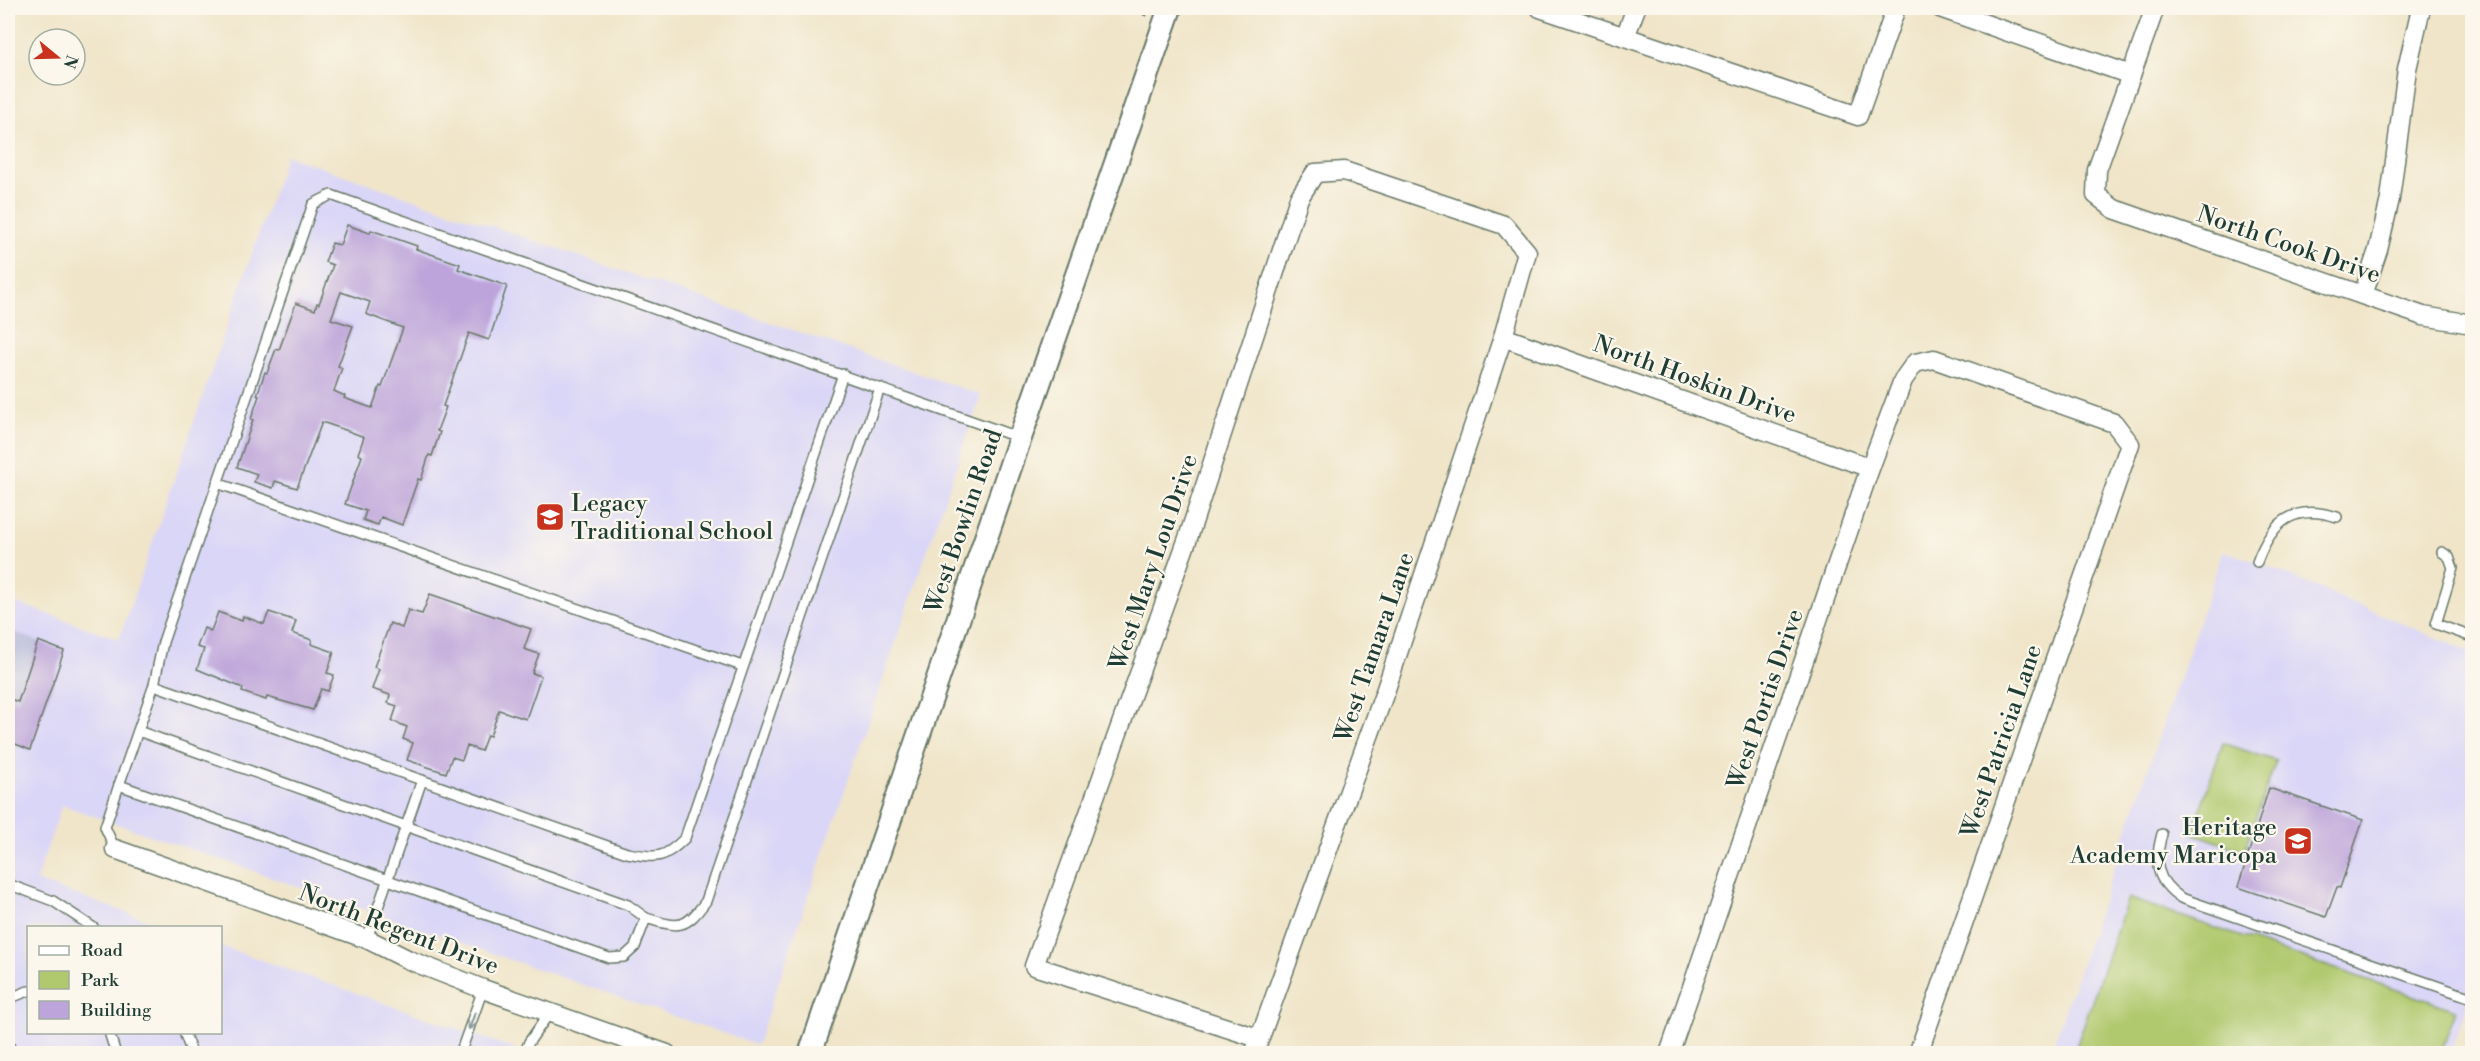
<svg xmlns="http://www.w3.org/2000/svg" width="2480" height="1061" font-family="'Libre Bodoni',serif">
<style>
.built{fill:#dad6f7}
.industrial{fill:#c0c2dd}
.green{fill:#b0c96e;stroke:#688351;stroke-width:1.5}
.building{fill:#bda4da;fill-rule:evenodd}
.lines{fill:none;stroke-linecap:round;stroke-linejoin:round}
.service-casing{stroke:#687868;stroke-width:12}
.minor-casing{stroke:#687868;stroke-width:21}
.tertiary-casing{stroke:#687868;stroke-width:26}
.path{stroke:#687868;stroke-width:4;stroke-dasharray:4.5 4.5;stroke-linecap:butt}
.service{stroke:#fff;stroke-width:9}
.minor{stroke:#fff;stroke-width:18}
.tertiary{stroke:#fff;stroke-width:22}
.oneway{stroke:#8f9e9a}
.labels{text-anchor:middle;stroke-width:4.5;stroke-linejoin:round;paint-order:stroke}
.street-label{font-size:24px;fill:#1f3d34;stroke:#fbf7ec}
.poi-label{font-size:24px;fill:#1f3d34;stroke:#fbf7ec;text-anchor:start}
</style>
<rect width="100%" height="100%" fill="#fbf7ec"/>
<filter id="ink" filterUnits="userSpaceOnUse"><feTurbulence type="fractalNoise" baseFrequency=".0167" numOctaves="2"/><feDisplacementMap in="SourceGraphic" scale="12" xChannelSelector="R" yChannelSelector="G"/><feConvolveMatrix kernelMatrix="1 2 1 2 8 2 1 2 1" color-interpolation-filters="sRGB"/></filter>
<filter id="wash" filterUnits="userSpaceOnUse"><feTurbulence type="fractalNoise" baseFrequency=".008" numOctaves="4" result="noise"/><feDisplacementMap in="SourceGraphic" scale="24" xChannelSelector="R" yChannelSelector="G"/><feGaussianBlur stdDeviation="1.35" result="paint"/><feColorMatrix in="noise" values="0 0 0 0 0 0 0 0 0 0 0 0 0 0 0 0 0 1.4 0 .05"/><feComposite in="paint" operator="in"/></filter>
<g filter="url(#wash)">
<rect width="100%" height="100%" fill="#f0e5c9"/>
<g class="built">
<path d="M286,155l695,240 -224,650 -695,-240 -26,76 132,46 -140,1v104h192l1,-86 306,107 -519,1v-454l111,39z"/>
<path d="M2223,551l34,11 215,91v342l-22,58 -400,1z"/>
</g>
<path class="industrial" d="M8,630l30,11 -20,61 -10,-4z"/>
<g class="green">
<path d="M2223,743l53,18 -32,90 -52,-18z"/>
<path d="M2128,898l328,112 -15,43h-367z"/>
</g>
<g id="blocks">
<g class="building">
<path d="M347,225l23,8 1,-3 46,16 -1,3 44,15 -2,5 49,17 -18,54 -20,-7 -26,73 3,1 -9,24 3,1 -8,24 -3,-1 -8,25 -3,-1 -16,46 -21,-8 -3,8 -15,-5 3,-9 -21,-7 17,-48 -4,-2 6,-17 -13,-5 -29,-10 -25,66 -22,-7 -2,7 -19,-6 3,-8 -20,-7 16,-47 -2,-1 8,-23 -2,-1 8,-23 2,1 9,-24 3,1 17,-47 19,7 2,-7 2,1 14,-39 -8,-3 7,-19 8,2zM341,292l29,10 -4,12 37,14 -21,59 -2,-1 -8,22 -28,-10 1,-2 -11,-5 8,-23 -4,-2 15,-40 -22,-7z"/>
<path d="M430,594l101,35 -7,20 15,5 -7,19 9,3 -15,43 -27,-9 -9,26 -3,-1 -6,16 -14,-5 -5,14 -10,-3 -6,16 -39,-13 6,-17 -10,-4 4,-12 -15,-6 5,-15 -9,-3 2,-8 -18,-6 7,-20 -5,-2 16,-44 12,5 6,-18 14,4z"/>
<path d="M218,612l24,9 1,-5 21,8 5,-12 27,9 -4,12 20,7 -1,4 23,8 -7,21 7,2 -6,16 -7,-2 -8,21 -46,-13 -1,3 -24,-8 1,-4 -46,-19 7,-20 -7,-2 7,-19 7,3z"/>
<path d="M38,641l26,10 -34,99 -22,-9v-43l10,4z"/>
<path d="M2269,788l94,32 -23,68 -3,-1 -11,30 -88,-30z"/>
</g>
</g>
</g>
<g filter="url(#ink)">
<use href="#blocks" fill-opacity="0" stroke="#687868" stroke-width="1.5"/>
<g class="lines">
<g class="service-casing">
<g id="service">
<path d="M880,388l-174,513c-21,29 -27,27 -60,17l-11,29 -11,10 -15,1 -490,-173 35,-100 9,-43 150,-438 18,-9 689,243"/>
<path d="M217,483l525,183"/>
<path d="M2442,552l7,5 4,11 -17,56 36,13"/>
<path d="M2257,562c15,-40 36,-59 80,-45"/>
<path d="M154,685l473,168c30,5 36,7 58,-15l158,-464"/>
<path d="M138,731l490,174 18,13"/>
<path d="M2162,834c-8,29 -7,46 19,64l291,100"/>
<path d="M115,849l-10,-22 14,-42"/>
<path d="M8,884l45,17 41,27"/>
<path d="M367,939l55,-159"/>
<path d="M8,999l20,-8"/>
<path d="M109,1032l7,22"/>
<path d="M184,1032l8,22"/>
<path d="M8,1042l4,12"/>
<path d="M460,1054l23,-65"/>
<path d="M524,1054l5,-12 21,-30"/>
</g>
</g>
<g class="minor-casing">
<g id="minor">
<path d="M1540,8l318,108 38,-108"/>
<path d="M1940,8l191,67"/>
<path d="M2155,8l-58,162 -1,25 18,14 309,107 49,8"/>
<path d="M1625,37l11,-29"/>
<path d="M2363,295l15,-45 12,-51 17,-130 14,-61"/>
<path d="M1503,337l367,131"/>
<path d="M115,849l252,90 42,21 74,29 184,65"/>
<path d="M1254,1054l132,-365 117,-352 24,-85 -23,-27 -160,-54 -29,2 -16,25 -111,340 -154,428 224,72"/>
<path d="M1669,1054l201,-586 33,-88 12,-17 19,-4 180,64 16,21 -212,610"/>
</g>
</g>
<g class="tertiary-casing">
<path id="tertiary" d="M810,1054l210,-616 150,-430"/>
</g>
<path class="path" d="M1126,8l22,7"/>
<use href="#service" class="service"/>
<use href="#minor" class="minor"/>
<use href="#tertiary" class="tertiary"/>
</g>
<defs><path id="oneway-shaft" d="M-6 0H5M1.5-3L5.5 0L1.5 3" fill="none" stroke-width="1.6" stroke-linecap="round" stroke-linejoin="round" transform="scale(1.5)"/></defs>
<use class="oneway" href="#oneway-shaft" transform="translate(472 1021) rotate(110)"/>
</g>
<defs>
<g id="school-square" transform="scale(1.5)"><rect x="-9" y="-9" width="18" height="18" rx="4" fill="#c8321e" stroke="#fbf7ec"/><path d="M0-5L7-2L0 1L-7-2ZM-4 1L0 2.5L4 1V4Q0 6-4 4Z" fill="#fff"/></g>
</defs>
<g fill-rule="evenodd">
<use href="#school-square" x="550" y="517"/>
<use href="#school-square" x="2298" y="841"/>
</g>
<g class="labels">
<g class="street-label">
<text transform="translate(2289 244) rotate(19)" y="8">North Cook Drive</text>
<text transform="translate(1695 379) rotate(20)" y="8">North Hoskin Drive</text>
<text transform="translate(963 521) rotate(-71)" y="8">West Bowlin Road</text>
<text transform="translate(1153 562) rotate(-71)" y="8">West Mary Lou Drive</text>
<text transform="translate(1374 647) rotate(-71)" y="8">West Tamara Lane</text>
<text transform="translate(1765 699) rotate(-71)" y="8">West Portis Drive</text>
<text transform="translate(2001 741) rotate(-71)" y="8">West Patricia Lane</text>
<text transform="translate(399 929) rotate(21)" y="8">North Regent Drive</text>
</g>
<g class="poi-label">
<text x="571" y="511">Legacy<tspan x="571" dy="28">Traditional School</tspan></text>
<text x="2277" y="835" text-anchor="end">Heritage<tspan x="2277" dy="28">Academy Maricopa</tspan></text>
</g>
</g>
<rect width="2480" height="1061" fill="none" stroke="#fbf7ec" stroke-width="30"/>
<rect x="27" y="926" width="195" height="108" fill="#fbf7ec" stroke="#a3ada2" stroke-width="1.5"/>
<rect x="39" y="946" width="30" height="9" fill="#ffffff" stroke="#a3ada2" stroke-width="1.5"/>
<text x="81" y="956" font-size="18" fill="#1f3d34">Road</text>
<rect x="39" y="971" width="30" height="18" fill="#b0c96e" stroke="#a3ada2" stroke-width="1.5"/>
<text x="81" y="986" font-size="18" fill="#1f3d34">Park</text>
<rect x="39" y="1001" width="30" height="18" fill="#bda4da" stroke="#a3ada2" stroke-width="1.5"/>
<text x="81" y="1016" font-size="18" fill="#1f3d34">Building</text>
<g transform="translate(57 57) rotate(109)"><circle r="28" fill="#fbf7ec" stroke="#a3ada2" stroke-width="1.5"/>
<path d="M0-4.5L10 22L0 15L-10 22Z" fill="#c8321e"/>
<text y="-9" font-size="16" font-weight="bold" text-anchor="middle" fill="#1f3d34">N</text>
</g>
</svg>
